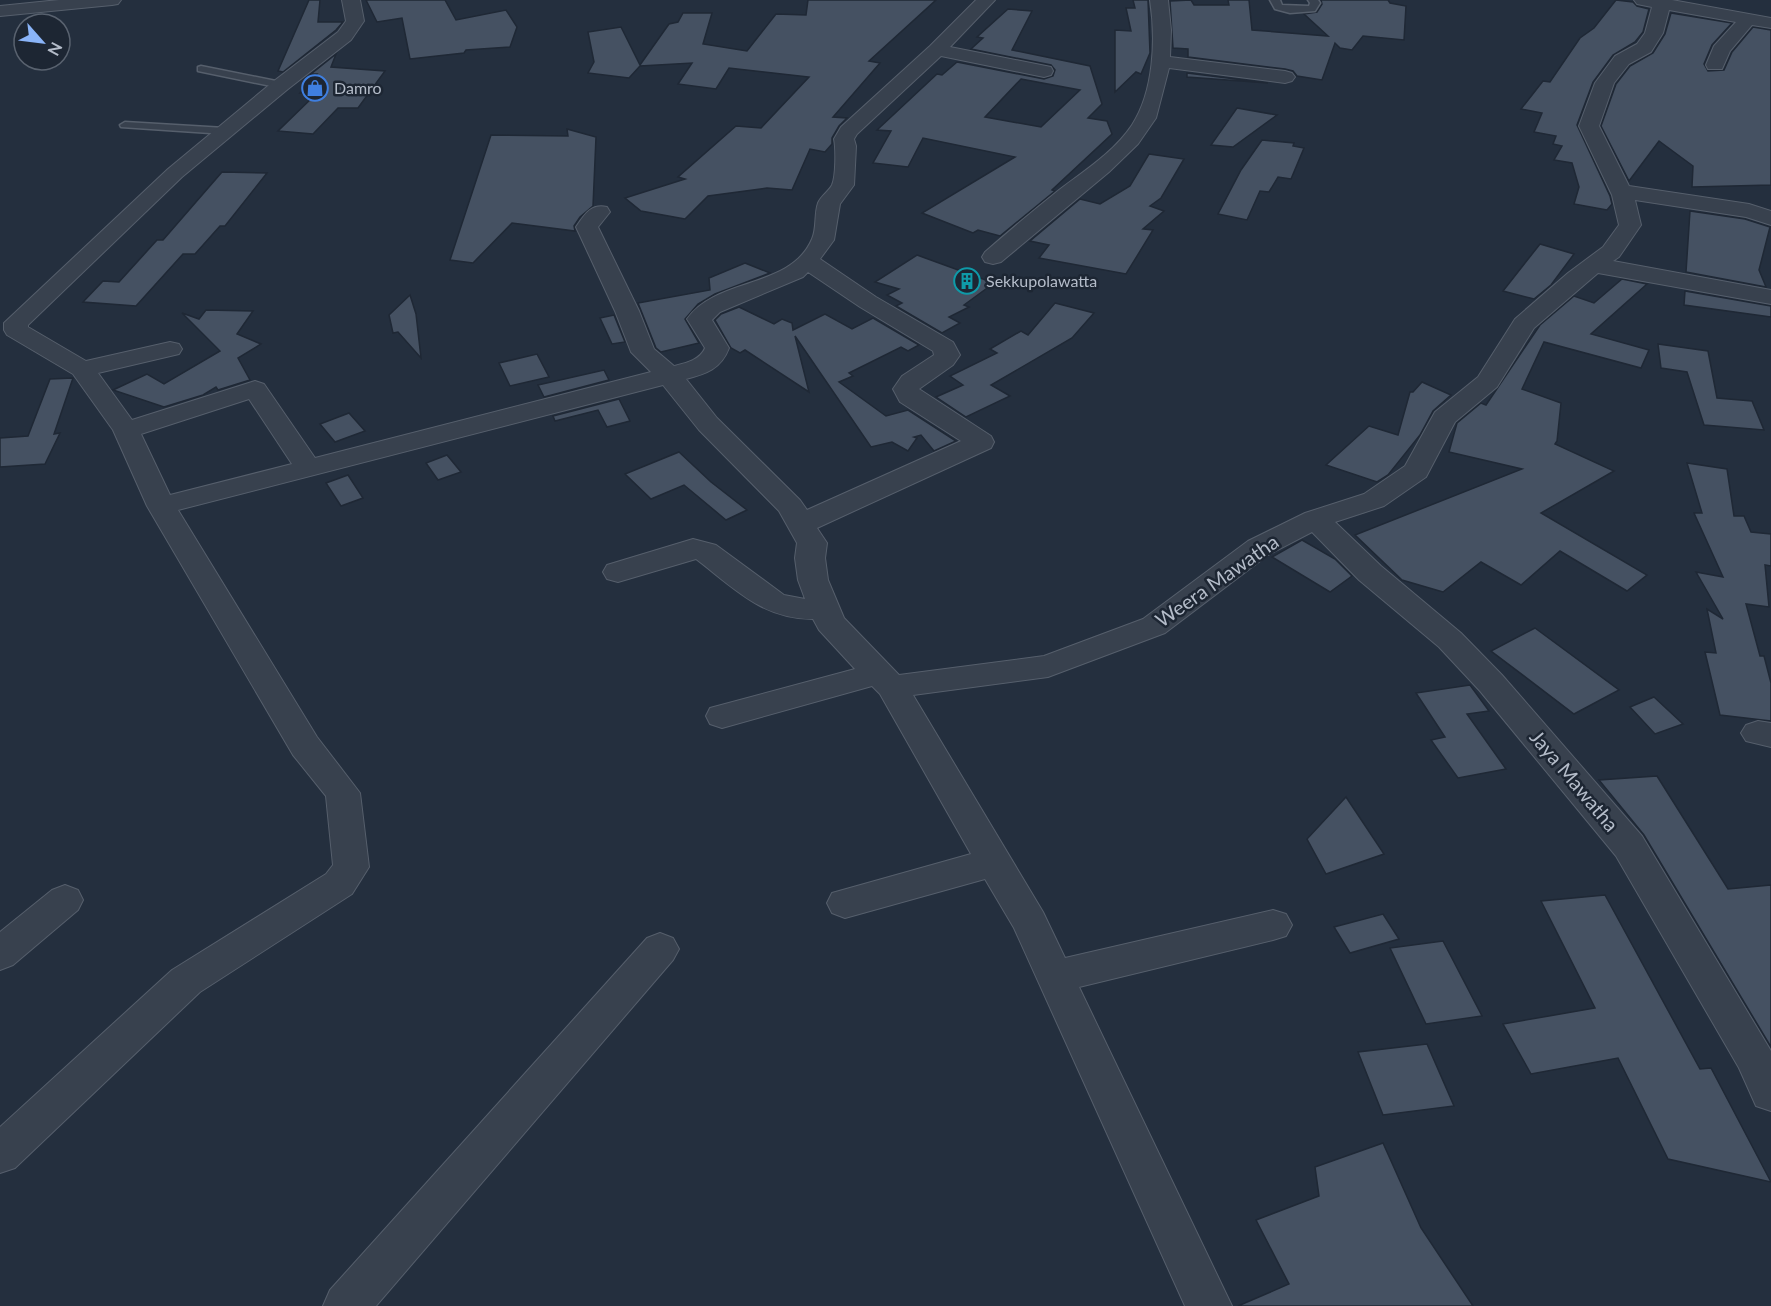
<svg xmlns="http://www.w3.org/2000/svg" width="1771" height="1306" font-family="Lato,sans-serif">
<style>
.building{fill:#455162;stroke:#1f2835;stroke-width:1.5;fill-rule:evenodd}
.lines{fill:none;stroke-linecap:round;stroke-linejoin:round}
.service-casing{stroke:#565f6c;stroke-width:3}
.minor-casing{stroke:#565f6c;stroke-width:2}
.service{fill:#38414e;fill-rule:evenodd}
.minor{fill:#38414e;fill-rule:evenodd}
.labels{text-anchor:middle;stroke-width:5;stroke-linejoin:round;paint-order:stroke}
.far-poi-label{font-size:16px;fill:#b4bcc9;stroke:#1d2633;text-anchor:start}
.street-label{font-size:20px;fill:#b4bcc9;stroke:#1d2633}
</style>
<rect width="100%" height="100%" fill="#242f3e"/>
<g class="building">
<path d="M309,0h11l-2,22h25l-7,8 -53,42 -5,-1z"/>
<path d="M366,0h79l11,20 50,-10 11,17 -7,20 -44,3 -2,3 -54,6 -8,-41 -25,4z"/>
<path d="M808,0h128l-67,61 11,2 -47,54 14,1 -8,8 -7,12v6l-7,8 -15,-3 -18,41 -25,-2 -59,8 -23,23 -44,-8 -16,-13 60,-19 -7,-2 58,-51 25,2 48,-51 -80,-9 -13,21 -38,-5 14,-21 -52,3 -11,12 -41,-5 6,-11 -6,-30 33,-5 19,38 29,-41 9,-2 5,-9h29l-9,31 44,7 29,-37 30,1z"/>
<path d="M1133,0h15l2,53 -9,21 -5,-2 -21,20v-62l16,1 -5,-23h9z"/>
<path d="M1191,0l3,5h35l-1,-5h21l3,30 76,6 -24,-22 13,-2 5,-8 -1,-4h67l2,3 16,3 -2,34 -41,-4 -11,14 -12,-2 -5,-5 -13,37 -25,-4 -4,-5 -8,-2 -97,-12v-8l-15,-1 -3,-47z"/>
<path d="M1616,0l17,2 4,4 12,3 -6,23 -8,10 -22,13 -20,27 -16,43 33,71 2,8 -5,6 -33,-6 5,-17 -7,-24 -18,-3 8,-14 -9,-2 3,-8 -22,-4 8,-19 -21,-4 22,-28 7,1 30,-44 14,-10z"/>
<path d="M1008,9l24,2 -20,39 78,16 12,38 -14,14 19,3 5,13 -60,56 3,1 -55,45 -22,-6 -5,3 -51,-20 93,-56 -92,-19 -15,29 -35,-4 18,-32 -14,-1 60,-56 5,1 15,-13 87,17 9,-3 2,-6 -4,-5 -80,-16 12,-11 -6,-1zM1021,79l59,11 -39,37 -56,-10z"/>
<path d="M1671,13l61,10 -20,22 -8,19 4,7 16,-1 8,-18 21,-25 18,3v155l-79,2 1,-21 -34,-25 -30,40 -28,-55 15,-42 14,-18 23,-13 12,-19z"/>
<path d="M336,54l-5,13 54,4 -27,37h-20l-25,26 -35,-3 39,-38h-17l17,-19h-6z"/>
<path d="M1187,73l81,10 -81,-6z"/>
<path d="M1237,108l40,7 -44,32 -22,-2z"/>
<path d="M567,129l29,8 -3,69 -13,11 -6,9 1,5 -63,-8 -39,40 -23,-3 41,-125 77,1z"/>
<path d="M1262,140l32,3 -1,3 11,2 -13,31 -13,-2 -9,15 -9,-1 -13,29 -29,-6 23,-44z"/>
<path d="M1149,154l35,5 -23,39 -11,8 14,5 -21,18 10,1 -27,44 -87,-16 10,-13 -19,-4 50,-42 20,5 30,-18z"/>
<path d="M222,172l45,1 -42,53h-5l-25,28h-12l-47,52 -53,-4 20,-21 16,1 38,-42h6z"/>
<path d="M1690,211l55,8 25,8 -11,43 7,17 -80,-15z"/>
<path d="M1540,244l34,10 -23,31 -17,14 -31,-8z"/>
<path d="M917,255l77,28 -30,22 5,2 -20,10 11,6 -18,10 -46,-27 6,-3 -15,-8 12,-6 -24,-7z"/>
<path d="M745,263l25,10 -55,21 -17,10 -13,15 14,24 -38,9 -5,-4 -18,-45 72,-13 -1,-12z"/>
<path d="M1622,279l25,5 -56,50 58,16 -8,18 -97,-26 -22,47 39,14 -4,38 -2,3 59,27 -73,42 106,62 -20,16 -67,-40 -39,34 -40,-23 -38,30 -41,-12 -47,-45 167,-66 -73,-17 8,-29 24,-20 5,2 54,-80 34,-29 20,7z"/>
<path d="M1685,291l86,15v11l-87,-12z"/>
<path d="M410,295l6,19 5,44 -23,-26 -5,1 -4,-18z"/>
<path d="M1055,303l39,10 -22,25 -81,47 19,11 -44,21 -30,-20 27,-12 -13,-9 47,-23 -7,-4 31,-18 7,4z"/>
<path d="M739,307l35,17 8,-5 10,4 1,7 32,-16 27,15 21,-11 46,27 -11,6 -7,-4 -52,26 4,3 -14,6 47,34 22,-6 48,31 -22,10 -13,-16 -7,2 3,1 -9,13 -16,-9 -21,5 -76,-111 14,56 -64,-42 -5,3 -9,-5 -16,-28 6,-6z"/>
<path d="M206,310l47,1 -16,23 24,10 -23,14 12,22 -32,10 -2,-3 -13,8 -39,12 -51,-17 34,-16 17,10 56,-33 -38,-38 17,6z"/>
<path d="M614,315l11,27 -13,2 -12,-26z"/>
<path d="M1658,344l50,7 9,47 35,3 12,29 -60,-5 -17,-53 -26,-4z"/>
<path d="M537,354l12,23 -39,9 -11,-23z"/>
<path d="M604,370l5,10 -65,17 -6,-12z"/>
<path d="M73,378l-19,56 6,-1 -15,31 -45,3v-29l28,-2 22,-57z"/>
<path d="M1422,382l29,13 -18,16 -13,24 -32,40 -11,7 -51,-17 43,-39 29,9 12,-43h3z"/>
<path d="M619,399l11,22 -23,6 -9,-17 -43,11 -2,-5z"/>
<path d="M349,413l16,18 -30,11 -15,-18z"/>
<path d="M679,452l32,30 36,28 -21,10 -42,-35 -33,14 -26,-25z"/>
<path d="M447,455l14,17 -23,8 -12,-17z"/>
<path d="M1687,463l40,6 7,47h10l7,16 20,2v32l-6,-1 4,42 -23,-3 14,52h4l7,27v38l-51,-6 -15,-63 11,1 -9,-44 16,10 -27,-47 27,5 -29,-64h8z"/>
<path d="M348,475l15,23 -22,8 -15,-23z"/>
<path d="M1302,540l33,19 17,17 -22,16 -58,-35z"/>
<path d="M1535,628l84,62 -45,24 -83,-63z"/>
<path d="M1470,685l19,26 -22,3 39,55 -48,9 -27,-38 14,-3 -29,-44z"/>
<path d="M1654,697l29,27 -28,10 -25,-27z"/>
<path d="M1657,776l71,113 43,-4v162l-127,-212 -45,-55z"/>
<path d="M1346,797l38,57 -58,20 -19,-35z"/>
<path d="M1605,895l95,174 11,-1 60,114 -103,-23 -50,-101 -87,16 -28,-50 92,-16 -54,-107z"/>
<path d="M1383,914l16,25 -49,14 -16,-26z"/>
<path d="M1443,941l39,75 -56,8 -36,-76z"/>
<path d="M1427,1044l27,62 -71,9 -25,-63z"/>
<path d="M1383,1143l38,85 52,78h-235l51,-22 -33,-64 63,-24 -4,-29z"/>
</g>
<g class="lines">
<g class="service-casing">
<g id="service">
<path d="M1270,0h10l2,5 27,1 1,-3 -2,-3h10l2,3 -5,8 -25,2 -15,-4z"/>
<path d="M201,66l80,16 5,3 -5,3 -83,-17v-4z"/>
<path d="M125,122l100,6 5,3 -5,3 -104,-7 -1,-2z"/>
</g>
</g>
<g class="minor-casing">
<g id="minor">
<path d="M59,0h62l-3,4 -6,1 -112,11v-10z"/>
<path d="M342,0h18l4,21 -13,19 -63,49 -106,88 -154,148v2l58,34 84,-19 9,2 3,5 -3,5 -81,19 34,47 123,-39 9,3 51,74 336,-86 -20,-20 -16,-41 -39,-84c8,-12 15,-24 31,-20l3,5 -12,15 41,84 15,38 20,17c12,-3 26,-6 31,-18l-18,-29c29,-42 104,-30 125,-80 5,-11 2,-25 6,-36 3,-7 11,-12 14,-18 4,-9 4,-37 2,-46l7,-12 89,-81 46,-46h19l-45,47 101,20 2,4 -2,4 -7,2 -103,-21 -84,78 -3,5 2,7 -2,39 -14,19 -6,36 -14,19 56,38 77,45 7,13 -7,10 -34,24 72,47 3,6 -3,6 -174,80 10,15 -2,15 3,22 16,38 55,57 145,-19 99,-37 105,-78 57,-28 59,-19 41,-28 30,-54 43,-35 37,-58 53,-46 35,-26 16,-22 -7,-30 -33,-69 16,-43 20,-27 22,-12 8,-11 7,-26 -15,-3 -3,-4h38l99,18v10l-19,-3 -22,26 -8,18h-14l-2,-4 8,-19 22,-24 -67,-12 -6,23 -12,19 -22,12 -15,19 -15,43 30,60 120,18 22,7v14l-25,-8 -111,-17 6,25 -22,32 -6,4 158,29v14l-173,-31 -64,55 -37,59 -42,35 -29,55 -42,29 -49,16 46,44 80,67 41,42 140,161 129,215v60l-15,-5 -17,-38 -123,-212 -136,-165 -41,-44 -80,-67 -47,-48 -44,23 -103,78 -117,44 -135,18 130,217 22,46 208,-48 13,4 6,11 -6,11 -13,4 -194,47 153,319h-47l-171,-378 -29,-49 -140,39 -13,-5 -5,-10 5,-10 139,-39 -91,-160 -8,-8 -150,42 -12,-4 -4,-8 4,-8 145,-39 -36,-39 -6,-11c-51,0 -79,-31 -117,-60l-78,23 -11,-3 -4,-7 4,-7 86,-26 23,6 68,50 21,4 -7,-19 -3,-22 2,-15 -18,-32 -80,-81 -36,-45 -485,125 139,227 43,56 9,74 -17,27 -152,98 -185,176 -15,5v-46l172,-157 154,-96 7,-9 -7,-69 -33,-41 -146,-249 -34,-76 -40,-56 -66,-39 -3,-5v-7l164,-154 106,-88 64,-49 8,-11zM808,272l52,35 73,44 1,4 -32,21 -9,13 7,13 61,39 -154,69 -7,-10 -83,-82 -31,-39c20,-5 35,-10 43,-31l-17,-28 8,-8 83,-35zM249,399l43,65 -122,31 -29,-61z"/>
<path d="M1150,0h18l3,30 -1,27 115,14 7,2 3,4 -3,4 -7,2 -116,-15 -13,50 -18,26 -29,28 -108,90 -8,2 -8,-2 -3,-5 3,-5c24,-21 49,-42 74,-62 25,-19 55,-38 73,-65 22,-34 24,-86 18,-125z"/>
<path d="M1758,721l13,2v24l-25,-6 -5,-8 5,-8z"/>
<path d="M65,885l13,5 5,10 -5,10 -65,55 -13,5v-38l52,-42z"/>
<path d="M660,933l13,5 6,11 -6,11 -297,346h-53l7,-16 317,-352z"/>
</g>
</g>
<use href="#service" class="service"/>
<use href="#minor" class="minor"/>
</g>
<defs>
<g id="shop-ring" transform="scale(1.35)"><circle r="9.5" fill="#1d2633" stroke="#3f7fe0" stroke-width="1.5"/><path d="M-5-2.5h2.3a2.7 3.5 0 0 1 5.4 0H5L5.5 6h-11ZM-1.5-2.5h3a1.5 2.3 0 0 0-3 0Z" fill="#3f7fe0"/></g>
<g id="building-ring" transform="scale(1.35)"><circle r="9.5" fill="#1d2633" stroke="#0f9aa8" stroke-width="1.5"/><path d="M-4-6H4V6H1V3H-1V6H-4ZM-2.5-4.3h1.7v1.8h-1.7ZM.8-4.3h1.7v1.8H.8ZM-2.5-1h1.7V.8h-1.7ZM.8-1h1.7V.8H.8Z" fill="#0f9aa8"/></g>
</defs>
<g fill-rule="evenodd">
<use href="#shop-ring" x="315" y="88"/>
<use href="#building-ring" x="967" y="281"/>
</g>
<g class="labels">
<g class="far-poi-label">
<text x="334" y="94">Damro</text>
<text x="986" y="287">Sekkupolawatta</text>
</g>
<g class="street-label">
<text transform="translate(1217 581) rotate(-35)" y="7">Weera Mawatha</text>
<text transform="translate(1574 781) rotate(50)" y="7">Jaya Mawatha</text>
</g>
</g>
<g transform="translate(42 42) rotate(118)"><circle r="28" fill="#1d2633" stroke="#59626f" stroke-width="1.5"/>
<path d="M0-4.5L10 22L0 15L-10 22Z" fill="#8ab4f8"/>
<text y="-9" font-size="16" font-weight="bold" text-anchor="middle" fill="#b4bcc9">N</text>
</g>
</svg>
